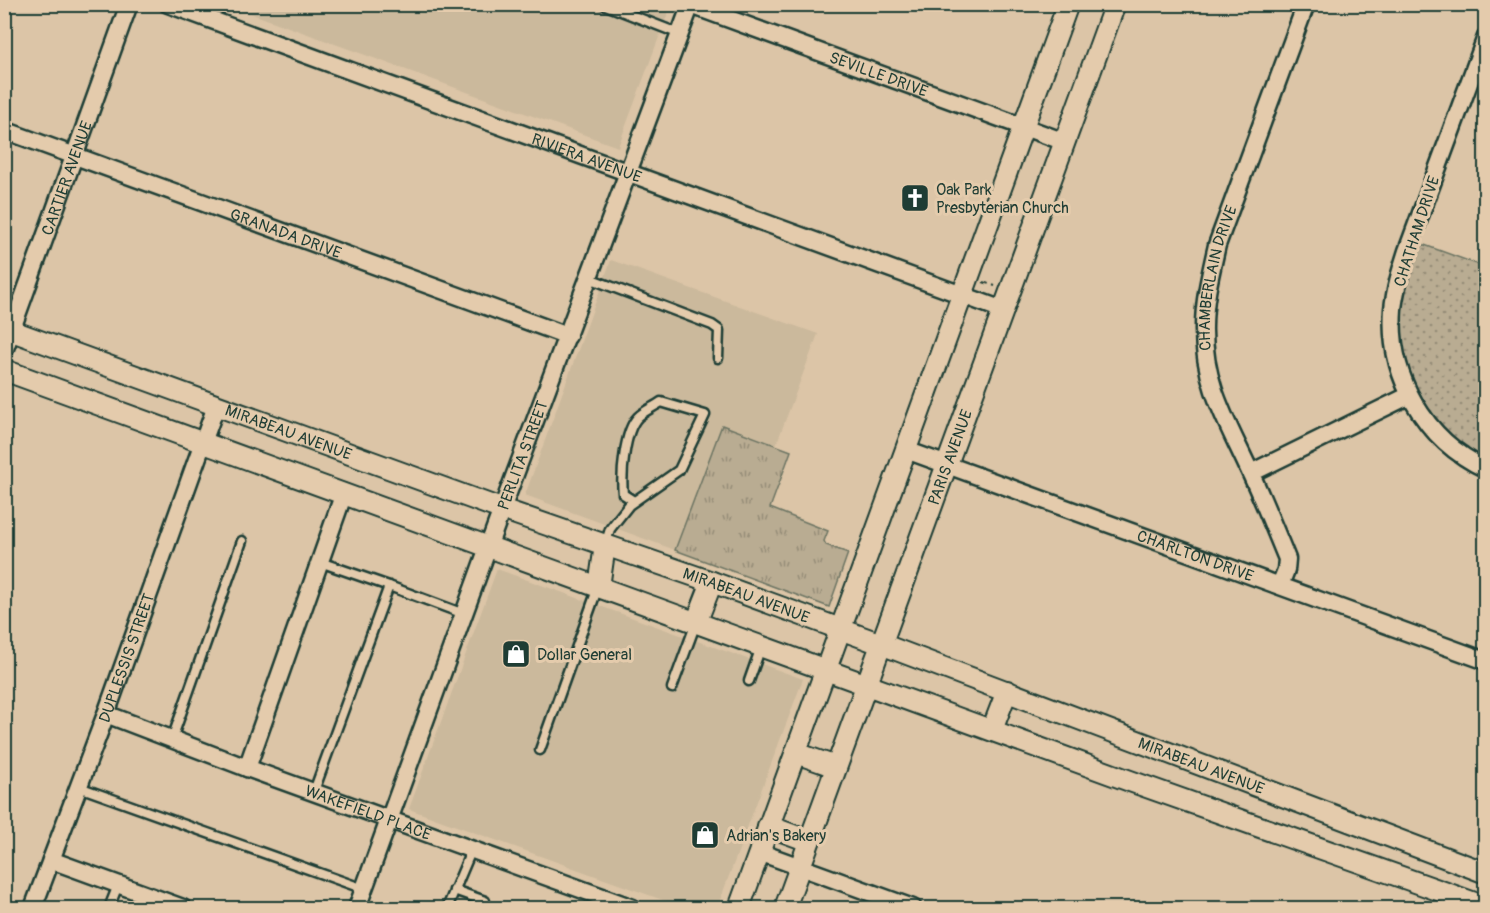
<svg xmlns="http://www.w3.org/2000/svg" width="1490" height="913" font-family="Pangolin,sans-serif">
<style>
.built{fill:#cbb99c}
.grass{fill:url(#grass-tufts);stroke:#6c7463;stroke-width:1.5}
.park{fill:url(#park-dots);stroke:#6c7463;stroke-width:1.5}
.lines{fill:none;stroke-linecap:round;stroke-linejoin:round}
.service-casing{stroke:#1f3d34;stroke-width:13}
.minor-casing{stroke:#1f3d34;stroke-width:21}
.tertiary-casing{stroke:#1f3d34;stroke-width:24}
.path{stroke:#1f3d34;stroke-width:2;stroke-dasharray:6 4.5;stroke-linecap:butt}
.service{stroke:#e4cbac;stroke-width:8}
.minor{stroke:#e4cbac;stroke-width:16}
.tertiary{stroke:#e4cbac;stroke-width:20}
.labels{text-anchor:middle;stroke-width:6;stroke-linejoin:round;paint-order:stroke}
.street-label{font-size:16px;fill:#1f3d34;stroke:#e4cbac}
.poi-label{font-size:16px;fill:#1f3d34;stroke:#e4cbac;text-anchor:start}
</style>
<defs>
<pattern id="grass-tufts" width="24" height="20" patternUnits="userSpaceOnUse" patternTransform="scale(1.5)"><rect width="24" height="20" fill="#b9ac92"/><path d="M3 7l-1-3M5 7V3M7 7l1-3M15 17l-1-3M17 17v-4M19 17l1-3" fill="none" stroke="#968d78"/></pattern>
<pattern id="park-dots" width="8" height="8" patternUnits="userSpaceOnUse" patternTransform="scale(1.5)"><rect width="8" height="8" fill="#b9ac92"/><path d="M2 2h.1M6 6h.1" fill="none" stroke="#968d78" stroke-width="1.8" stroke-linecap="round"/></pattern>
</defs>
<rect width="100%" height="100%" fill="#dcc5a7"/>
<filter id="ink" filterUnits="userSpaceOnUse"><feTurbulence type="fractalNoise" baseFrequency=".0167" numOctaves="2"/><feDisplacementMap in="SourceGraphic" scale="12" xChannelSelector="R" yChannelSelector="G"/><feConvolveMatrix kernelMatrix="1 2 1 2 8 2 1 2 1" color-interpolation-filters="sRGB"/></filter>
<g filter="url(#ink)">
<g class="built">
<path d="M228,5h443l-53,142z"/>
<path d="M611,260l207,74 -42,111 -54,-19 -47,124 -150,-55z"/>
<path d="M497,569l306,110 -86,229h-32l-276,-99z"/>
</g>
<path class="grass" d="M722,425l69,26 -21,57 58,23 -4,10 2,4 22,8 -19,54 -154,-57z"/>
<path class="park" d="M1419,243l66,24v194c-15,-10 -30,-19 -43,-33 -30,-32 -46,-80 -41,-123 3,-21 11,-41 18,-62z"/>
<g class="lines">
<g class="service-casing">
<g id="service">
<path d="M603,4l77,30"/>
<path d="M589,278l123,47 7,5 -1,28"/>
<path d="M605,545l5,-16 19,-24 50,-35 26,-55 -44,-13c-7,5 -17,9 -23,15 -14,14 -17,59 -15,77l11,7"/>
<path d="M320,562l69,24"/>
<path d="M749,681l12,-34"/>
<path d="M672,688l24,-65"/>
<path d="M172,739l70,-198"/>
<path d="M540,750l58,-163"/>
<path d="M79,787l285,102"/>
<path d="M314,791l75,-205 75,28"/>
<path d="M454,890l31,11 -3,7"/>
<path d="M109,908l9,-23"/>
<path d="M447,908l25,-59"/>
</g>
</g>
<g class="minor-casing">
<g id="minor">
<path id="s1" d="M168,4l835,306"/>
<path id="s2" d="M691,5l374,137"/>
<path d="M1486,37l-79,214c-6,19 -12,38 -14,58 -5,67 31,131 93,160"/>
<path id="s3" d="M4,130l564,206"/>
<path id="s4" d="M4,351l125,-347"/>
<path id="s5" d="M906,450l580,211"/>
<path d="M1251,473l157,-77"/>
<path id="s6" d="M1280,585l6,-15 1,-11c-12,-29 -23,-57 -36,-85 -23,-51 -48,-89 -47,-147 0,-28 7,-55 13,-82l89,-241"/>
<path id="s7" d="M106,714l141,54 386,140"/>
<path d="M247,768l97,-275"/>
<path d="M759,852l154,56"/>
<path d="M51,860l132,48"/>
<path id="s8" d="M33,908l73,-194 110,-308"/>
<path id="s9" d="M357,908l145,-399 189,-505"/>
</g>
</g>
<g class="tertiary-casing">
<g id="tertiary">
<path id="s10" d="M4,328l486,177 222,77 169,62 605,229"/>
<path d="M4,370l1126,411 356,126"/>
<path d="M599,587l6,-42"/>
<path d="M696,623l16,-41"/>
<path d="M992,730l15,-39"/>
<path d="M796,753l40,14"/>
<path d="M768,826l41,15"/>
<path d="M739,908l329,-904"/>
<path id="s11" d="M785,908l330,-904"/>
</g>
</g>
<path class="path" d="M983,282l12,4"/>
<use href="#service" class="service"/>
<use href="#minor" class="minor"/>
<use href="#tertiary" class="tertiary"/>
</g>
</g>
<defs>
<g id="church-square" transform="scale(1.5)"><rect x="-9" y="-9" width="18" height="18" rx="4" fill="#1f3d34" stroke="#e4cbac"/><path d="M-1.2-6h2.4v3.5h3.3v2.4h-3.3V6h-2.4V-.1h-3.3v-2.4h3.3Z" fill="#fff"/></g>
<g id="shop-square" transform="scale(1.5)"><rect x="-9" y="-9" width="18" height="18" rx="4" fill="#1f3d34" stroke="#e4cbac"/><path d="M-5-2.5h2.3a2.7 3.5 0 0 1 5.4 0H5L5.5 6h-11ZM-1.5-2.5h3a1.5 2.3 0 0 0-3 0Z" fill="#fff"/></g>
</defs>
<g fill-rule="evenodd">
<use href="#church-square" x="915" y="198"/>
<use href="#shop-square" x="516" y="654"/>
<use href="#shop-square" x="705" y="835"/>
</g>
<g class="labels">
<g class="street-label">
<text dy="6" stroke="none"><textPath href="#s2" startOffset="200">SEVILLE DRIVE</textPath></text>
<text dy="6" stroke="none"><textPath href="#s1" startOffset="446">RIVIERA AVENUE</textPath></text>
<text dy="6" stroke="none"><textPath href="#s4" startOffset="184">CARTIER AVENUE</textPath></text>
<text transform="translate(1416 231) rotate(-72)" y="6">CHATHAM DRIVE</text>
<text dy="6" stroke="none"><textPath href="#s3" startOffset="300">GRANADA DRIVE</textPath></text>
<text dy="6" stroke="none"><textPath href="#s6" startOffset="326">CHAMBERLAIN DRIVE</textPath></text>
<text dy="6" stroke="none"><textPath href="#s10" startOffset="303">MIRABEAU AVENUE</textPath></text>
<text dy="6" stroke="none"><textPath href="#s9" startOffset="482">PERLITA STREET</textPath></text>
<text dy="6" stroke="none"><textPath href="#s11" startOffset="480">PARIS AVENUE</textPath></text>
<text dy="6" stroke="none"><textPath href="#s5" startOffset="308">CHARLTON DRIVE</textPath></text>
<text dy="6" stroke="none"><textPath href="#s10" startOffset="789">MIRABEAU AVENUE</textPath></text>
<text dy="6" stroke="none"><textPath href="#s8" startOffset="267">DUPLESSIS STREET</textPath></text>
<text dy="6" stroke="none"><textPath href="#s10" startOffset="1275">MIRABEAU AVENUE</textPath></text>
<text dy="6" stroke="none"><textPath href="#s7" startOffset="280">WAKEFIELD PLACE</textPath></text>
</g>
<g class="poi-label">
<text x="936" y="195">Oak Park<tspan x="936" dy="18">Presbyterian Church</tspan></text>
<text x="537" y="660">Dollar General</text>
<text x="726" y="841">Adrian's Bakery</text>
</g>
</g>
<rect width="1490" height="913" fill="none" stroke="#e4cbac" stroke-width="24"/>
<rect x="12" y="12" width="1466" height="889" fill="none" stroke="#1f3d34" stroke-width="2" filter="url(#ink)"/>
</svg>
